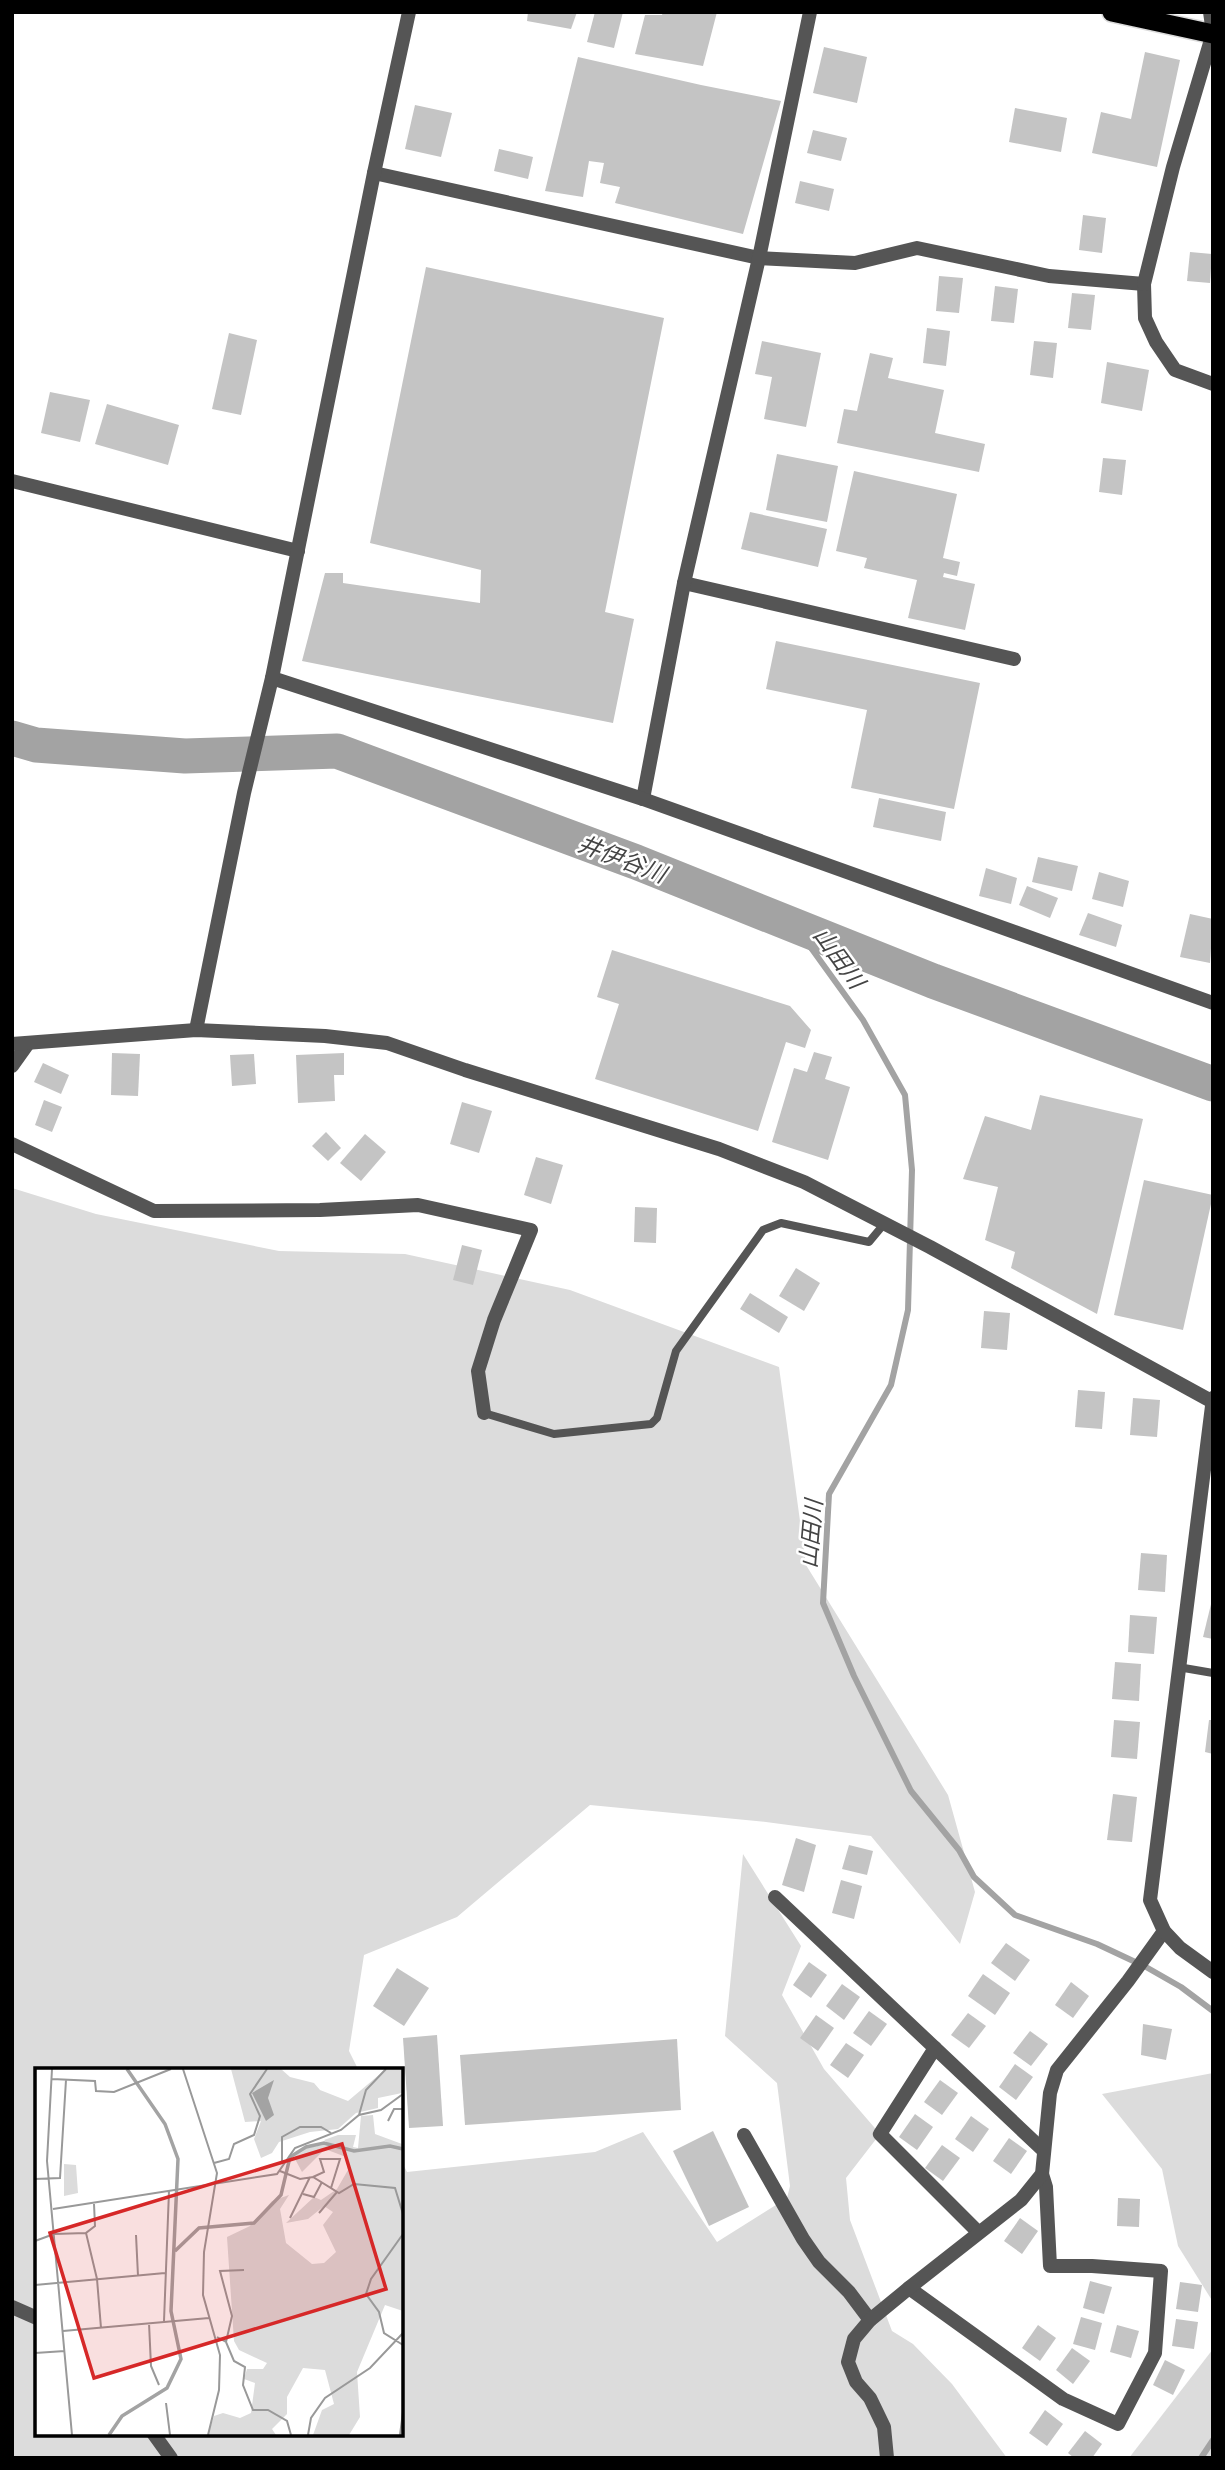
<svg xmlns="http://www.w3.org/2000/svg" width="1225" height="2470" font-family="'DejaVu Sans','Noto Sans JP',sans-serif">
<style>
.green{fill:#dcdcdc}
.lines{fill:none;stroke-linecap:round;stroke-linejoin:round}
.stream{stroke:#a3a3a3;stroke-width:6}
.river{stroke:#a3a3a3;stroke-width:35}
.building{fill:#c4c4c4}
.trunk-casing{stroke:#dbdbdb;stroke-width:22}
.service{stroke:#555;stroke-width:8}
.minor{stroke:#555;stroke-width:14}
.tertiary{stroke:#555;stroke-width:14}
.trunk{stroke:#000;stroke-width:19}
.labels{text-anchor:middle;stroke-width:5;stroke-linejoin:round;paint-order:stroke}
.water-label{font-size:23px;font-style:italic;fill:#444;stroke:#fff}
.inset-river{fill:none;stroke:#a3a3a3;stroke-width:3.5}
.inset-road{fill:none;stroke:#999;stroke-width:2}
.view{fill:#d62828;fill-opacity:0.15;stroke:#d62828;stroke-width:3.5}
.inset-edge{fill:none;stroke:#000;stroke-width:3.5}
</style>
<rect width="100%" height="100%" fill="#fff"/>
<g class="green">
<path d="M12,1188l84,26 183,37 126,3 165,36 209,77 27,198 142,230 27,97 -15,52 -89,-108 -105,-14 -176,-17 -133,112 -93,38 -15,96 9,18h-321v364h364v-273l6,12 188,-20 48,-20 74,110 70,-44 3,-12 -13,-103 -52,-47 18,-182 58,92 -19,49 42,74 56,65 -34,44 4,42 42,111 21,13 39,40 55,74h-995z"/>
<path d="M1213,2073v229l-35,-56 -16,-77 -60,-75z"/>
<path d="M1213,2349v109h-84z"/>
</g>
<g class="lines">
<g class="stream">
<path d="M796,927l67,93 42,75 7,75 -4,140 -17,75 -62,109 -6,109 31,73 57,115 48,59 15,27 41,38 82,29 49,23 35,20 32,24"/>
<path d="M1201,2458l12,-18"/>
</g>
<path class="river" d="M12,738l24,7 149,11 152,-5 299,111 297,119 280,103"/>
</g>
<g class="building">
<path d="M528,12h49l-6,17 -44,-8z"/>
<path d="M595,12h28l-9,36 -27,-6z"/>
<path d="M663,12h54l-14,54 -68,-12 10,-39h17z"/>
<path d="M824,47l43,10 -10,46 -44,-10z"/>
<path d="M1145,52l35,8 -23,107 -65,-14 9,-41 30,7z"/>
<path d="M578,57l123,28 80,16 -38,133 -128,-31 5,-16 -20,-4 4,-20 -15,-2 -6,36 -38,-6z"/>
<path d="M415,105l37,8 -11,44 -36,-8z"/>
<path d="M1015,108l52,10 -6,34 -52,-10z"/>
<path d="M813,130l34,8 -6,23 -34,-8z"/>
<path d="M499,149l34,8 -5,22 -34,-8z"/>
<path d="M800,181l34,8 -5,22 -34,-8z"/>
<path d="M1083,215l23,3 -4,35 -23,-3z"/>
<path d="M1190,252l22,2 -2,29 -23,-2z"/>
<path d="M426,267l238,51 -59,294 29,7 -21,104 -311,-62 23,-88h18v10l137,20 1,-33 -111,-27z"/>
<path d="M939,276l24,2 -4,35 -23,-2z"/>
<path d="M995,286l23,3 -4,34 -23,-2z"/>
<path d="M1072,293l23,2 -4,35 -23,-2z"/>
<path d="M927,328l23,3 -4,35 -23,-3z"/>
<path d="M229,333l28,7 -16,75 -29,-6z"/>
<path d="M762,341l59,12 -15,74 -42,-8 8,-42 -17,-3z"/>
<path d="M1034,341l23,2 -4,35 -23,-3z"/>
<path d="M870,353l23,5 -5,20 56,12 -9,43 50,11 -6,28 -142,-29 7,-34 13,2z"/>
<path d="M1107,362l42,8 -7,41 -41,-8z"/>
<path d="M50,392l40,8 -10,42 -39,-9z"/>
<path d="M107,404l72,21 -11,40 -73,-21z"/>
<path d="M777,454l61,12 -11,56 -61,-12z"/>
<path d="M1103,458l23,2 -4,35 -23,-3z"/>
<path d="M854,471l103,23 -14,64 17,4 -3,14 -13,-3 -1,4 32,7 -10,46 -57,-12 9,-38 -53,-12 3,-10 -31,-7z"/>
<path d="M750,512l77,17 -9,38 -77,-18z"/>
<path d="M776,641l204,42 -26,126 -103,-21 16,-78 -101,-21z"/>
<path d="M879,798l67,14 -5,29 -68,-14z"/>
<path d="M1038,857l40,9 -6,25 -40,-9z"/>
<path d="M986,868l31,10 -6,26 -32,-8z"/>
<path d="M1099,872l30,9 -6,26 -31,-8z"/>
<path d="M1027,886l31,12 -8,20 -31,-13z"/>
<path d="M1088,913l34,12 -6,22 -37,-12z"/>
<path d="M1190,914l23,5 -3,44 -30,-6z"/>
<path d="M612,950l178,56 21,24 -6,18 -19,-6 -28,89 -163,-52 24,-75 -22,-7z"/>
<path d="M814,1052l18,5 -7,22 25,8 -22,73 -56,-18 22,-74 13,4z"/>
<path d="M112,1053l28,1 -2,42 -27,-1z"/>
<path d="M344,1053v22h-10l1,26 -37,2 -2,-48z"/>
<path d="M254,1054l2,30 -24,2 -2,-31z"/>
<path d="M43,1063l26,12 -8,19 -27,-12z"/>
<path d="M1040,1095l103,24 -46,195 -86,-46 4,-16 -30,-12 13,-53 -35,-8 22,-63 46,14z"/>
<path d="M44,1100l18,7 -10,25 -17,-7z"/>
<path d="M462,1102l30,9 -13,42 -29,-9z"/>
<path d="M326,1132l15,16 -13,13 -16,-15z"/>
<path d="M365,1134l21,18 -25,29 -21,-18z"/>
<path d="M536,1157l27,8 -12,39 -27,-9z"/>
<path d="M1144,1180l69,15 -30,135 -69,-15z"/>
<path d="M635,1207l22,1 -1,35 -22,-1z"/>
<path d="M462,1245l20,5 -9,35 -20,-5z"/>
<path d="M796,1268l24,15 -16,28 -25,-15z"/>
<path d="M750,1293l38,24 -9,16 -39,-24z"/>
<path d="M984,1311l26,2 -3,37 -26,-2z"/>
<path d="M1078,1390l27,2 -3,37 -27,-2z"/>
<path d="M1133,1398l27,2 -3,37 -27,-2z"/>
<path d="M1141,1553l26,2 -2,37 -27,-2z"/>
<path d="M1212,1600h1v39l-10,-2z"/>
<path d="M1130,1615l27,2 -3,37 -26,-2z"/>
<path d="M1115,1662l26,2 -2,37 -27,-2z"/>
<path d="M1114,1720l26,2 -3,37 -26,-2z"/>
<path d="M1209,1720h4v34l-8,-2z"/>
<path d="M1113,1794l24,3 -5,45 -25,-2z"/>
<path d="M796,1838l20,7 -12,47 -22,-7z"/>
<path d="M849,1845l24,6 -6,24 -25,-6z"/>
<path d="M841,1880l21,6 -8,33 -22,-6z"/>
<path d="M1006,1943l24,17 -15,21 -24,-18z"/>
<path d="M809,1962l18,13 -16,23 -18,-13z"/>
<path d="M397,1968l32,20 -25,38 -31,-20z"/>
<path d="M983,1974l27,19 -15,22 -27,-19z"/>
<path d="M1071,1982l18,14 -16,22 -18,-13z"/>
<path d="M842,1984l18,13 -16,23 -18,-14z"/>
<path d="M869,2011l18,13 -16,22 -18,-13z"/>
<path d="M968,2013l18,13 -17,22 -18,-13z"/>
<path d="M816,2015l18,13 -16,23 -18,-13z"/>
<path d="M1143,2024l29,5 -6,31 -25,-5z"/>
<path d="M1030,2031l18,13 -17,22 -18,-13z"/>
<path d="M437,2035l6,91 -34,2 -6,-90z"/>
<path d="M677,2039l4,71 -216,15 -5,-70z"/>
<path d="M846,2043l18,12 -16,23 -18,-13z"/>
<path d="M1015,2064l18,13 -17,23 -17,-13z"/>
<path d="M940,2080l18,13 -16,22 -18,-13z"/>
<path d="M915,2114l18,13 -16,23 -18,-13z"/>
<path d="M971,2116l18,13 -16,23 -18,-13z"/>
<path d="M713,2131l36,76 -40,19 -36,-75z"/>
<path d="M1009,2138l18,13 -16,23 -18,-13z"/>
<path d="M942,2145l18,13 -17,23 -18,-13z"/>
<path d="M1118,2198l22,1 -1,28 -22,-1z"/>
<path d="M1020,2218l18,13 -16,23 -18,-13z"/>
<path d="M1090,2281l22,6 -8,27 -21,-6z"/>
<path d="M1180,2282l22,3 -4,27 -22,-3z"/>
<path d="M1081,2317l21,6 -7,27 -22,-6z"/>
<path d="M1176,2319l22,3 -4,27 -22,-3z"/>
<path d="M1038,2325l18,13 -16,23 -18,-13z"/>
<path d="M1117,2325l22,6 -8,27 -21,-6z"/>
<path d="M1072,2348l18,13 -17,23 -17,-14z"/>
<path d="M1165,2360l20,10 -12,25 -20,-10z"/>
<path d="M1045,2410l18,14 -16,22 -18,-13z"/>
<path d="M1085,2431l17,13 -10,14h-18l-6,-5z"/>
</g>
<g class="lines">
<g class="trunk-casing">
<path id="trunk" d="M1112,12l101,22"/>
</g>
<g class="service">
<path d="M484,1413l70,21 97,-10 6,-6 19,-67 87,-121 18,-7 88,19 15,-18"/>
<path d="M1178,1667l35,6"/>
</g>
<g class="minor">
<path d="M374,173l385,85 96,5 62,-15 132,28 95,8 1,34 11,24 19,28 38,14"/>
<path d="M1144,284l29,-117 40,-134"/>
<path d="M12,481l286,70"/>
<path d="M684,583l330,76"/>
<path d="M643,799l41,-216 75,-325 51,-246"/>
<path d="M12,1066l15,-21"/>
<path d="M12,1144l142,67 166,-1 98,-5 113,25 -37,90 -16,51 6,42"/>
<path d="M775,1897l269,254"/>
<path d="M935,2048l-55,86 98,98"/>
<path d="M744,2135l59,104 16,23 30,30 21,28"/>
<path d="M909,2288l154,111 55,25 37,-71 6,-82 -69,-5h-42l-4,-79 -4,-13"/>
<path d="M12,2307l25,11"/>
<path d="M153,2433l18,25"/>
<path d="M887,2458l-3,-31 -14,-29 -14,-16 -8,-20 6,-23 16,-19 39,-32 112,-88 21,-26 8,-81 7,-23 71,-89 36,-50"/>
</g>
<g class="tertiary">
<path d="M1210,12l3,21"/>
<path d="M272,678l371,121 570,204"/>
<path d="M196,1030l48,-237 28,-115 102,-505 35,-161"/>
<path d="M12,1044l184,-14 129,6 62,7 78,27 254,79 85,33 126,65 283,155"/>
<path d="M1213,1398l-63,502 14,31 16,17 33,24"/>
</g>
<use href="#trunk" class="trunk"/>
</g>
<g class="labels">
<g class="water-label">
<text transform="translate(622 859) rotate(21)" y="8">井伊谷川</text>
<text transform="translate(839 958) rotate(54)" y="8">山田川</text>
<text transform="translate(811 1534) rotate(-85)" y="8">山田川</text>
</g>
</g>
<g transform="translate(35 2068)">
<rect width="368" height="368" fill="#fff"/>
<path d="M196,1h50l9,8 24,6 6,7 28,11 38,-32h16v24l-24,5v10l-22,5 -18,16 -28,3 -31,10 -7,11 -11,5 -7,-19 7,-18 -16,1zM338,47l2,19 27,10 1,167 -18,-6 -28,67 3,45 -11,18h-36l9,-25 12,-6 -9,-34 -22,-2 -16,29v17l-15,15 4,6h-68l6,-19 9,-3 17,5 11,-5 4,-30 -11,-4 3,-10h16l4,-6 -28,-13 -5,-9 -7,-104 23,-11 22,-25 17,-6 -9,14 6,34 26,21 12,-1 12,-11 -13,-27 10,-13 -9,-6 -16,13 -22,4 28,-26 7,3 16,-11 11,-19 -2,-13 -21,-8 -23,23 -8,-15 7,-8 28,-5 -5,-4 14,-5h18l-3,12 5,1 3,-32zM29,96l12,1 2,28 -14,3z" fill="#dcdcdc"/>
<path d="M239,12l-6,18 6,17 -8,6 -14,-28z" fill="#a3a3a3"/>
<path class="inset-river" d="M140,183l24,-23 55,-5 27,-28 9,-38 16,-10 18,-4 30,8 36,-5 13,3M74,367l13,-19 45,-28 14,-29 -10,-48 7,-152 -13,-35 -38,-55"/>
<path class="inset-road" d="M17,1l-5,92 25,274M148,1l34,104 -13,79 -1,43 17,60 -1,35 -11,45M17,11l43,2 1,10 18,1 57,-23M324,47l7,-25 20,-21M353,53l6,-12h9M179,95l15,-4 5,-15 20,-9 6,-19 -10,-22 17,-25M247,95v-26l18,-10h21l10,6M245,103l20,8 13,-2 26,16 15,-9 41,4 8,26M278,109l11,-5 -4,-13h20l-9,29M0,111l25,-1 6,-98M268,126l11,3 8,-15M59,136l1,22 -9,7 11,46 4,49M18,141l224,-35 18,-26 46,-18 18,-15 22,-5 22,-16M284,145l18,-21M255,150l20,-41M368,166l-32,45 -5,15 13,18 5,21 19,12M101,167l2,41M0,173l19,-7 32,-1M0,217l130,-12M129,253l5,-130M114,255l2,43 8,19M28,263l146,-13M182,269l9,5 8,19 11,6 -2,18 10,25h15l19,11 4,14M191,274l6,-26 -12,-45 24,-1M0,285l30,-2M131,335l4,32M273,367l3,-17 14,-20 45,-30 33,-35M365,367l3,-23"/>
<path class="view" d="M307,76l44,145 -292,89 -44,-145z"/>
<rect width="368" height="368" class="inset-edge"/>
</g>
<rect width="1225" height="2470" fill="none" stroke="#000000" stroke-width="28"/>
</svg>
